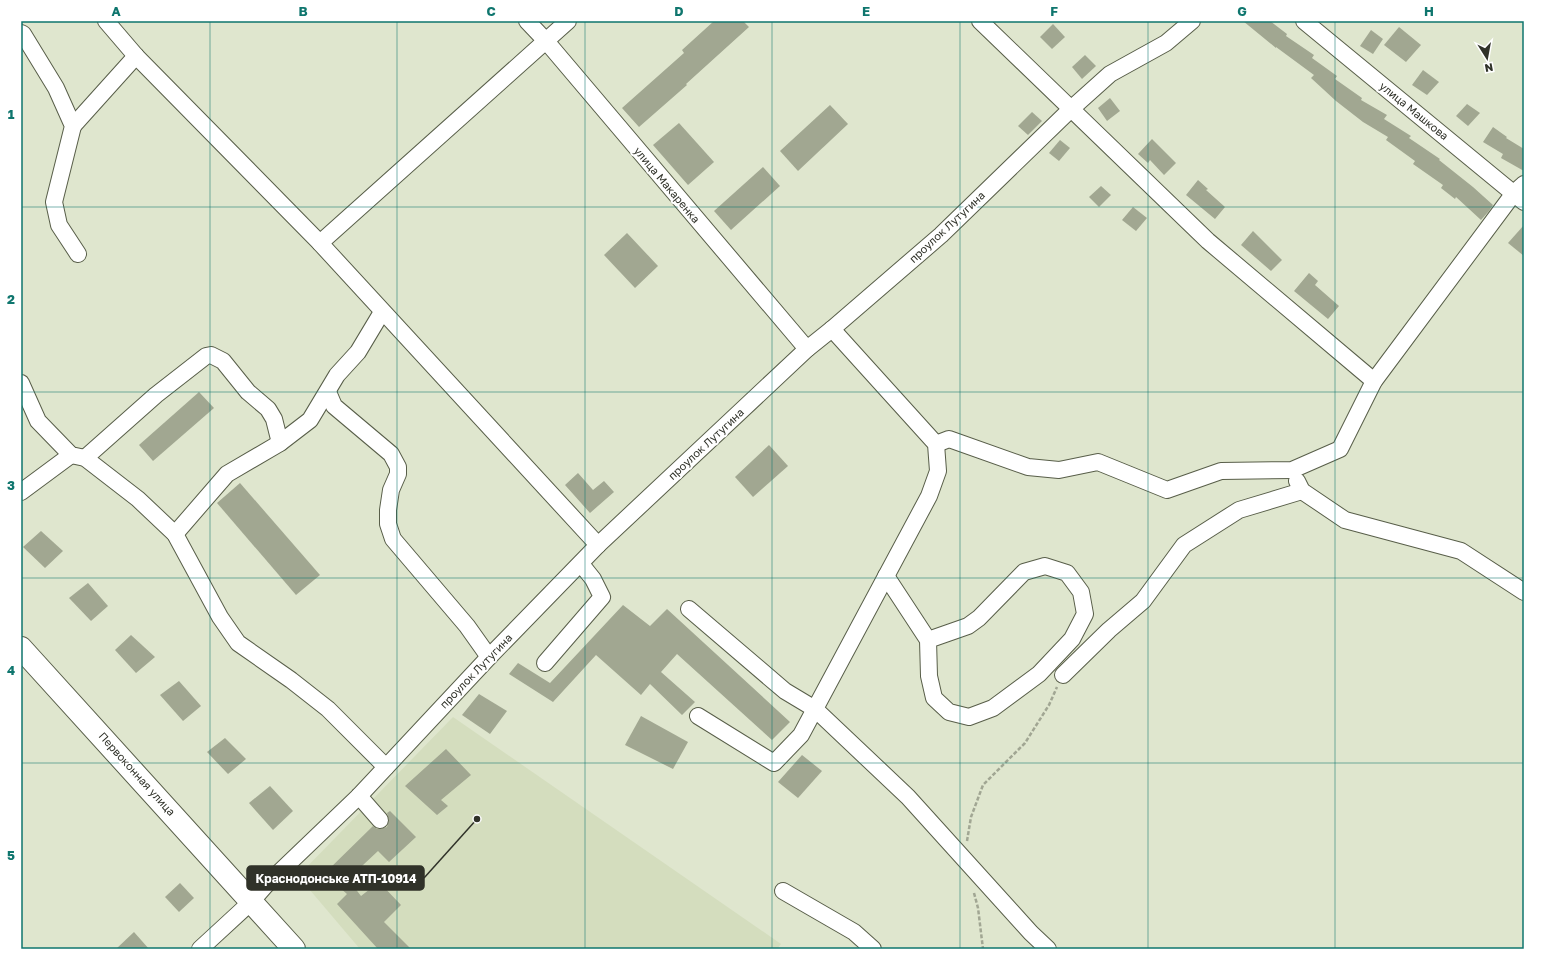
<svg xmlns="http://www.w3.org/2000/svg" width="1545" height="970" font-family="'Golos Text',sans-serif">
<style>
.built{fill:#d4ddbe}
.building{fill:#a1a791}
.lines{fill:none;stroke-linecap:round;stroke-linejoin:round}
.minor-casing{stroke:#585e49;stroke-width:18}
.highway-casing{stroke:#585e49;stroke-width:24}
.path{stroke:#a1a693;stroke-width:2.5;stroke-dasharray:4 2;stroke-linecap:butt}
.minor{stroke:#fff;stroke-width:16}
.highway{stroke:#fff;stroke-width:22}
.grid{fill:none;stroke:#0f766e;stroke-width:1;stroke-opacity:0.55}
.labels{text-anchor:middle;stroke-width:4;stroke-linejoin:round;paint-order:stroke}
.street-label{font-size:11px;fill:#303229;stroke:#fff}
.leader{fill:none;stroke:#303229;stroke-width:1.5}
.callout-dot{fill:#303229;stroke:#fff;stroke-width:1.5}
.callout{fill:#303229;stroke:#303229;stroke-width:1.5}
.callout-label{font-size:12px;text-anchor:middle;font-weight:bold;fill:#fff}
.neatline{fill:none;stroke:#0f766e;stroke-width:1.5}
.grid-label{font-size:13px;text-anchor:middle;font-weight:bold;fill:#0f766e}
</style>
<rect width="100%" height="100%" fill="#dfe6ce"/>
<path class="built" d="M453,717l328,227 -4,5h-417l-62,-73z"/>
<g class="building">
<path d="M714,21h29l6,6 -63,57 1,1 -48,42 -17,-19 62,-55 -2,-3z"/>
<path d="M1243,21h27l17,13 -1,2 28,19 -2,3 25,18 -2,3 27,19 -1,2 26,15 -3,4 27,17 -2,2 31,21 -1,1 34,27 20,18 -4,6 -8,9 -25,-23 -1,2 -14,-11 2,-3 -30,-21 2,-3 -29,-21 2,-3 -25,-15 -27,-21 -25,-23 3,-3 -38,-28v1z"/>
<path d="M1053,24l12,13 -13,12 -12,-12z"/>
<path d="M1399,27l22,18 -15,17 -22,-17z"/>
<path d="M1371,30l12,9 -10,15 -13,-8z"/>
<path d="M1085,55l11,11 -14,13 -10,-12z"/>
<path d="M1423,70l16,12 -12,13 -15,-10z"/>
<path d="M1110,98l10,13 -13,10 -9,-13z"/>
<path d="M1467,104l13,9 -12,13 -12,-10z"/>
<path d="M830,105l18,19 -50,47 -18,-20z"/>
<path d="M1032,112l10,9 -14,14 -10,-9z"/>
<path d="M679,123l35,39 -26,23 -35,-40z"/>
<path d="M1493,127l14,10 -1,1 18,11v22l-23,-13 2,-4 -20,-12z"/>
<path d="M1152,139l24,24 -12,12 -14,-15 -2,3 -10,-9z"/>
<path d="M1060,140l10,8 -11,13 -10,-8z"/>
<path d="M763,167l17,19 -49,44 -17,-19z"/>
<path d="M1198,180l10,9 -2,1 19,17 -10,12 -29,-24z"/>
<path d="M1101,186l10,9 -12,12 -10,-10z"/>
<path d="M1133,207l14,11 -11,13 -14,-11z"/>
<path d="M1524,225v31l-16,-13z"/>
<path d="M1253,231l29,29 -11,11 -30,-26z"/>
<path d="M627,233l31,33 -23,22 -31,-33z"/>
<path d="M1309,273l9,8 -3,4 24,21 -11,13 -34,-28z"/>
<path d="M199,392l15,16 -61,53 -14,-16z"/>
<path d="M769,445l19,21 -35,31 -18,-20z"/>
<path d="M578,473l15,17 11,-9 10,11 -24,21 -25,-28z"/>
<path d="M240,483l80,92 -24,20 -79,-92z"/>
<path d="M41,531l22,20 -18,17 -22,-21z"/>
<path d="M88,583l20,23 -17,15 -22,-23z"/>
<path d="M623,605l27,21 17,-17 123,113 -18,18 -95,-86 -16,18 34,30 -13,13 -32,-31 -9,11 -45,-40 -43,47 -44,-28 9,-11 32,20z"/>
<path d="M131,635l24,22 -19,16 -21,-23z"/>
<path d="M179,681l22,25 -18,15 -23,-26z"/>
<path d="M479,694l28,17 -17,23 -28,-19z"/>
<path d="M641,716l47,26 -15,27 -48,-24z"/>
<path d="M225,738l21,21 -18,15 -21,-22z"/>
<path d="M446,749l25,26 -30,25 7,6 -11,9 -32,-29z"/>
<path d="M802,755l20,16 -24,27 -20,-16z"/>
<path d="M270,786l23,25 -20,19 -24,-27z"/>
<path d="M390,811l26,26 -27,25 -11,-11 -30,28 13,17 18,-14 22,23 -17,17 27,27h-33l-41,-45 10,-10 -23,-20 49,-48 4,3h4l6,-2 2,-8 -2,-6z"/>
<path d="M180,883l14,15 -15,14 -14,-15z"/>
<path d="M134,932l15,17h-33z"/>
</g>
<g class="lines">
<g class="minor-casing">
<g id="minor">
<path d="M106,21l30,35 184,187 278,302"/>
<path d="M527,21l19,20 261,308"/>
<path d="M980,21l228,220 166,140"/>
<path d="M1304,21l220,181"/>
<path d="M21,33l2,1 33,54 17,38 -19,76 5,23 19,29"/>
<path d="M73,126l63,-70"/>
<path d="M320,243l248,-222"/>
<path d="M21,383l17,38 33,34 14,3 53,41 37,35 45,83 18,26 53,37 37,29 58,58"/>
<path d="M328,392l6,14 57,48 7,13v7l-7,16 -3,20v14l5,15 74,87 22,31"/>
<path d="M936,444l13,-5 79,28 31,3 39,-8 69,28 54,-19 71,-1 48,-21 34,-68 140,-188 10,-9"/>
<path d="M85,458l71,-63 50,-39 5,-1 12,6 25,31 20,17 6,10 6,24"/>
<path d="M1297,481l5,10 43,29 116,31 63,41"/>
<path d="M21,492l50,-37"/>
<path d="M175,534l52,-60 53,-31 30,-23 27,-45 21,-23 24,-40"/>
<path d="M886,576l42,64 1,36 5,22 15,14 20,5 24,-9 46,-34 33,-35 13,-25 -4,-22 -14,-19 -22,-7 -21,6 -45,46 -11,8 -40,14"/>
<path d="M689,609l96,82 30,18 93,88 123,136 17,16"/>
<path d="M545,663l57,-66 -9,-18 -12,-15"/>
<path d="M1063,675l46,-45 34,-29 41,-56 55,-35 63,-19"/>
<path d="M698,716l76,47 27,-28 128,-239 9,-25 -2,-27 -104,-115"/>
<path d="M359,796l21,24"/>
<path d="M783,891l71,41 19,17"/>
<path d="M200,949l51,-47 14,-16 94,-90 130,-139 109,-112 209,-196 25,-20 109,-94 130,-126 39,-35 56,-31 26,-22"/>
</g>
</g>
<g class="highway-casing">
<path id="highway" d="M21,648l273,301"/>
</g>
<g class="path">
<path d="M967,841l4,-24 12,-32 42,-42 24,-38 8,-18"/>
<path d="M974,893l4,15 5,41"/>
</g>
<use href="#minor" class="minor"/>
<use href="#highway" class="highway"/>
</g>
<path class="grid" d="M210,21v928M397,21v928M585,21v928M772,21v928M960,21v928M1148,21v928M1335,21v928M21,207h1503M21,392h1503M21,578h1503M21,763h1503"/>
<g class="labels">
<g class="street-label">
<text transform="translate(1414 111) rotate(39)" y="4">улица Машкова</text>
<text transform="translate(667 185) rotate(50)" y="4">улица Макаренка</text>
<text transform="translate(947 227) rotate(-43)" y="4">проулок Лутугина</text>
<text transform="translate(706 444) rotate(-43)" y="4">проулок Лутугина</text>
<text transform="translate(476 671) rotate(-46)" y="4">проулок Лутугина</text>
<text transform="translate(137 774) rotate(48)" y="4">Первоконная улица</text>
</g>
</g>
<path class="leader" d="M477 819L424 878"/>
<circle class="callout-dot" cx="477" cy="819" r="4"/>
<rect class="callout" x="247" y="866" width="177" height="24" rx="4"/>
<g class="callout-label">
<text x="336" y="883">Краснодонське АТП-10914</text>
</g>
<rect width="1545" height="970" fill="none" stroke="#ffffff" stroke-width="44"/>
<g transform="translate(1487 58) rotate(169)" stroke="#ffffff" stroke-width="3" paint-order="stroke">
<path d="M0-3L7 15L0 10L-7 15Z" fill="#303229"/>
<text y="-6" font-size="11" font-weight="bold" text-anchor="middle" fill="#303229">N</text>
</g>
<rect x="22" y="22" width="1501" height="926" class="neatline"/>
<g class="grid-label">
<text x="116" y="16">A</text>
<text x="303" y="16">B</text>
<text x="491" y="16">C</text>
<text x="679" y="16">D</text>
<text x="866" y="16">E</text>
<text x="1054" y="16">F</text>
<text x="1242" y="16">G</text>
<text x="1429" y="16">H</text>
<text x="11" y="119">1</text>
<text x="11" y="304">2</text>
<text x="11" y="490">3</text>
<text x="11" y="675">4</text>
<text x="11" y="860">5</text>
</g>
</svg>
